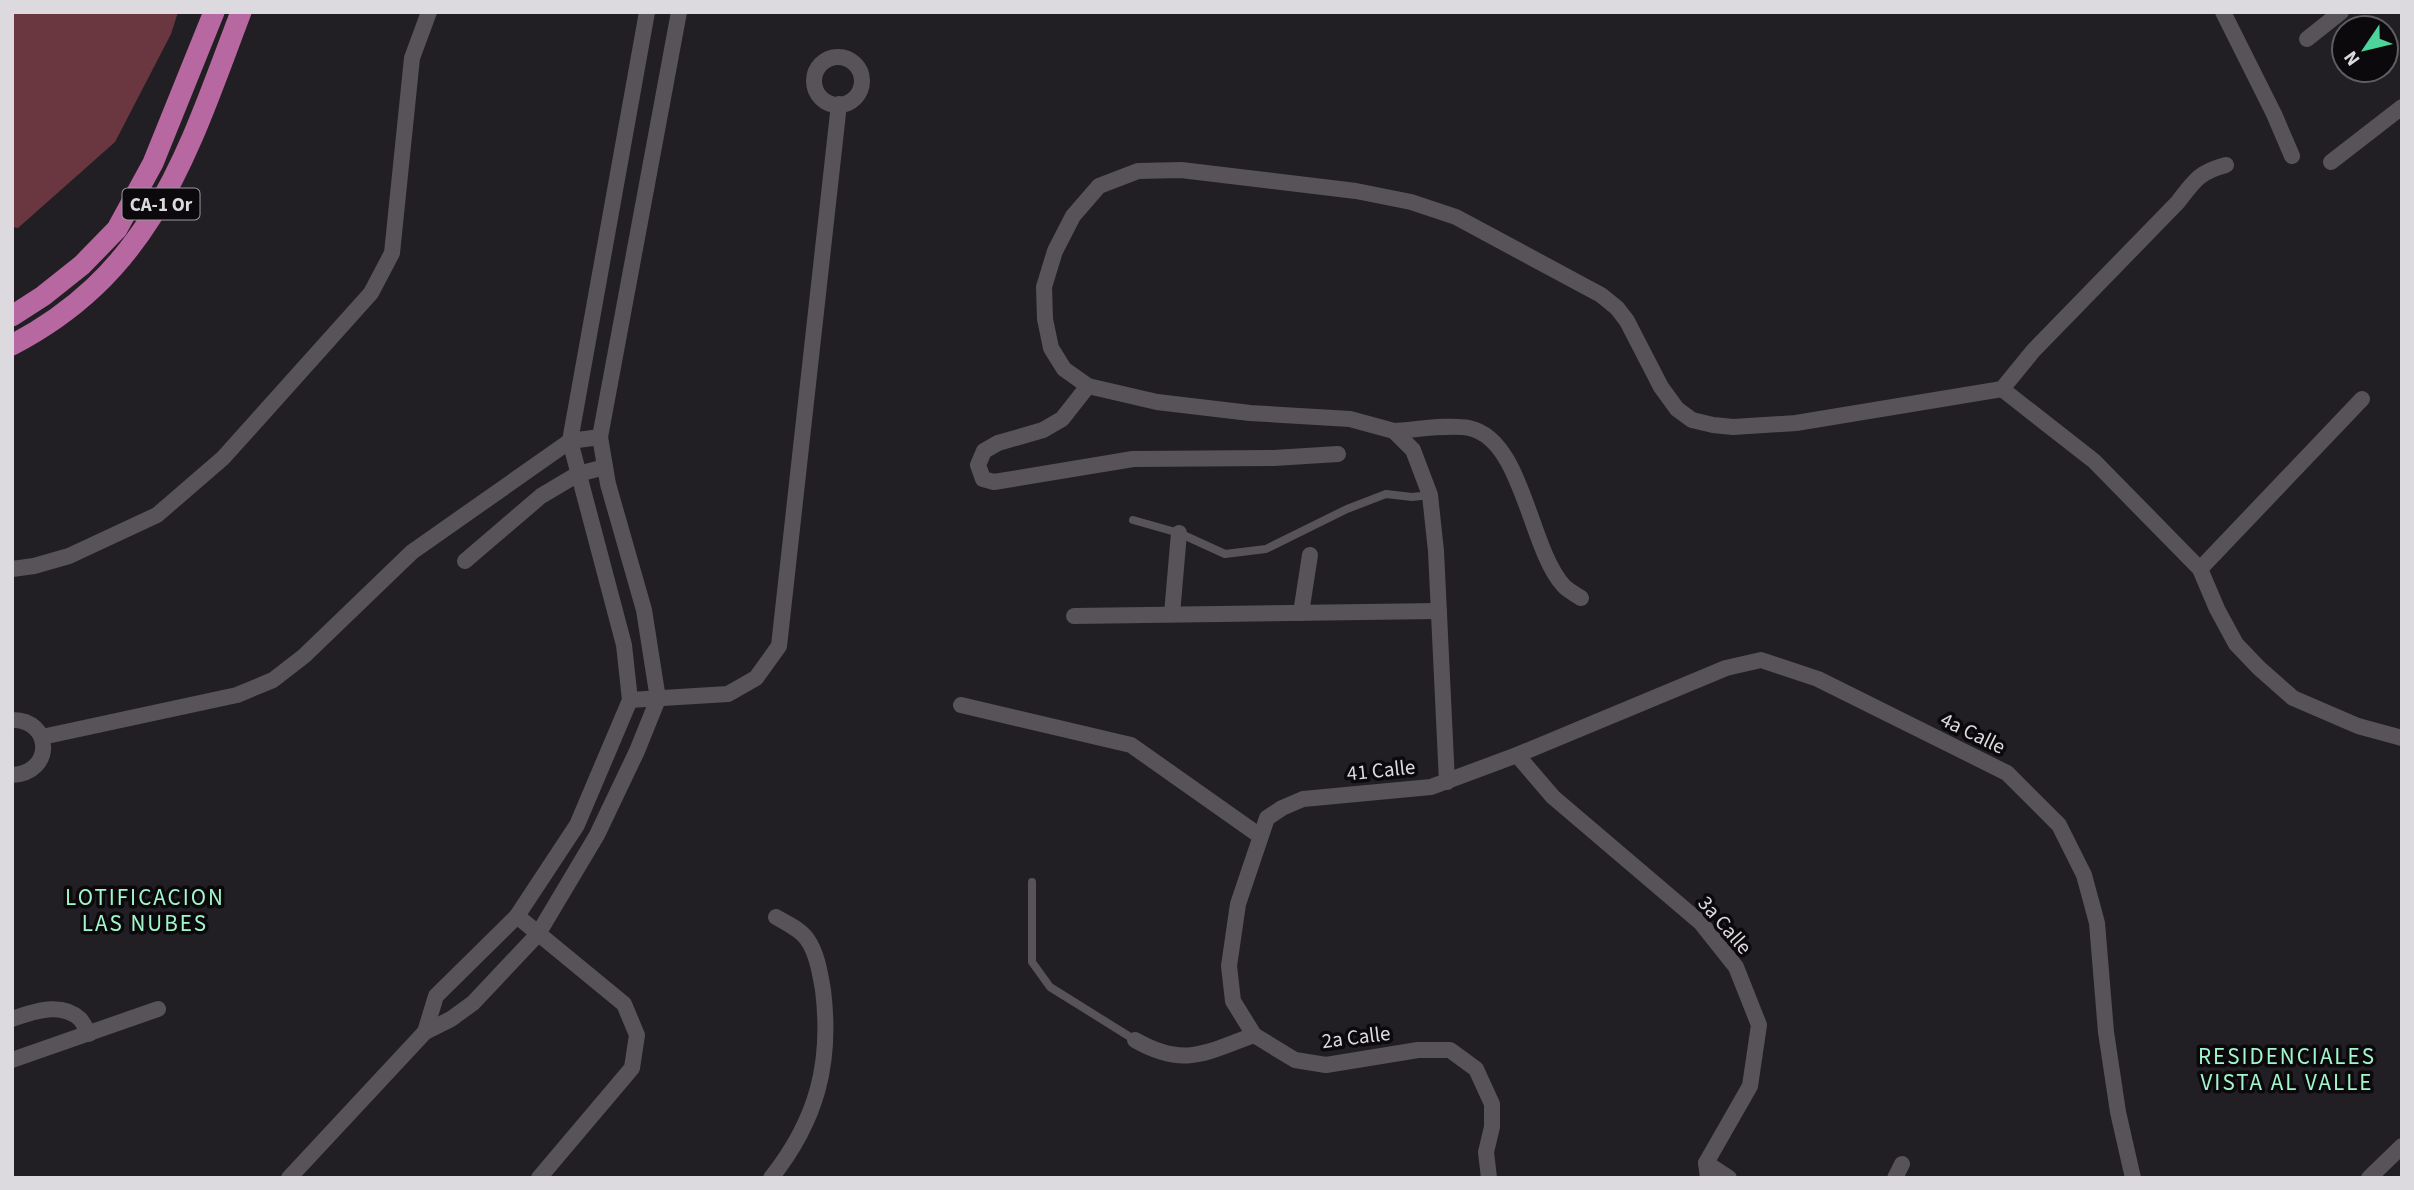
<svg xmlns="http://www.w3.org/2000/svg" width="2414" height="1190" font-family="'Source Sans 3',sans-serif">
<style>
.forest{fill:#6a3740}
.lines{fill:none;stroke-linecap:round;stroke-linejoin:round}
.service{stroke:#575359;stroke-width:8}
.minor{stroke:#575359;stroke-width:16}
.trunk{stroke:#b868a1;stroke-width:21}
.labels{text-anchor:middle;stroke-width:7;stroke-linejoin:round;paint-order:stroke}
.shield{fill:#0b090c;stroke:#9d9b9f;stroke-width:2}
.shield-label{font-size:19px;font-weight:bold;fill:#dcdade}
.street-label{font-size:21px;fill:#dcdade;stroke:#0b090c}
.neighbourhood-label{font-size:23px;letter-spacing:2px;fill:#a2f6cc;stroke:#0b090c}
</style>
<rect width="100%" height="100%" fill="#221f24"/>
<path class="forest" d="M12,12h166l-7,22 -56,108 -97,86 -6,-1z"/>
<g class="lines">
<g class="service">
<path d="M1133,520l46,13 46,21 41,-5 81,-40 39,-15 26,3 18,-2"/>
<path d="M1032,882v80l18,25 85,53"/>
</g>
<g class="minor">
<path d="M2223,12l51,102 18,42"/>
<path d="M2307,39l34,-27"/>
<circle cx="838" cy="81" r="24"/>
<path d="M2331,162l71,-55"/>
<path d="M1088,386l-26,33 -19,11 -45,13 -14,8 -6,14 5,14 11,3 139,-23 141,-1 64,-4"/>
<path d="M2002,389l92,72 106,108 17,40 19,35 23,24 34,30 65,28 44,12"/>
<path d="M1394,431c20,-1 56,-7 75,-3 54,11 60,119 94,157 4,5 12,9 18,13"/>
<path d="M465,561l76,-65 37,-22 27,-7"/>
<path d="M12,569l22,-3 35,-10 88,-41 66,-57 148,-165 21,-40 20,-195 17,-46"/>
<path d="M2200,569l162,-170"/>
<path d="M1301,613l9,-58"/>
<path d="M1172,614l7,-81"/>
<path d="M1074,616l365,-5"/>
<path d="M630,700l98,-6 28,-16 23,-32 60,-542"/>
<path d="M961,705l170,40 129,91"/>
<path d="M12,720c40,-1 43,53 0,55"/>
<path d="M42,737l195,-42 36,-15 31,-24 108,-104 158,-111 30,-4"/>
<path d="M1517,755l36,42 148,126 35,44 23,58 -9,61 -44,77 2,15"/>
<path d="M1447,782l-11,-231 -6,-56 -17,-45 -19,-19 -44,-12 -100,-6 -93,-11 -69,-16 -24,-17 -13,-21 -6,-29 -1,-32 11,-36 18,-35 26,-30 39,-15 43,-1 175,21 55,11 45,15 145,78 16,13 10,13 34,66 16,22 15,11 21,5 20,2 63,-4 206,-34 31,-38 145,-149c16,-21 21,-30 48,-37"/>
<path d="M517,916l107,88 13,31 -5,33 -93,110"/>
<path d="M12,1019c20,-7 49,-18 68,0 3,3 6,10 9,15"/>
<path d="M425,1032l11,-36 81,-80 60,-91 53,-125 -6,-55 -54,-204 77,-429"/>
<path d="M1135,1040c49,28 70,13 119,-5"/>
<path d="M12,1060l146,-51"/>
<path d="M1706,1163l23,15"/>
<path d="M289,1178l136,-146 26,-13 22,-16 65,-69 59,-99 40,-84 21,-52 -14,-89 -36,-126 -8,-47 79,-425"/>
<path d="M771,1178c46,-58 61,-115 52,-188 -3,-17 -6,-37 -16,-51 -7,-10 -21,-16 -31,-22"/>
<path d="M1489,1178l-3,-26 6,-25v-23l-16,-35 -26,-19h-32l-92,15 -31,-5 -41,-25 -21,-34 -4,-35 9,-62 29,-86 15,-10 21,-9 128,-12 86,-32 209,-87 35,-8 57,19 189,94 52,52 25,50 13,48 9,109 12,80 15,66"/>
<path d="M1895,1178l7,-14"/>
<path d="M2369,1178l33,-32"/>
</g>
<g class="trunk">
<path d="M12,316l31,-20 39,-31 35,-36 36,-66 61,-151"/>
<path d="M12,345c142,-74 176,-194 229,-333"/>
</g>
</g>
<g class="labels">
<rect class="shield" x="122.5" y="188.5" width="77" height="31" rx="5"/>
<g class="shield-label">
<text x="161" y="211">CA-1 Or</text>
</g>
<g class="street-label">
<text transform="translate(1973 733) rotate(26)" y="7">4a Calle</text>
<text transform="translate(1381 770) rotate(-6)" y="7">41 Calle</text>
<text transform="translate(1725 925) rotate(49)" y="7">3a Calle</text>
<text transform="translate(1356 1037) rotate(-7)" y="7">2a Calle</text>
</g>
<g class="neighbourhood-label">
<text x="145" y="905">LOTIFICACION<tspan x="145" dy="26">LAS NUBES</tspan></text>
<text x="2287" y="1064">RESIDENCIALES<tspan x="2287" dy="26">VISTA AL VALLE</tspan></text>
</g>
</g>
<rect width="2414" height="1190" fill="none" stroke="#dcdade" stroke-width="28"/>
<g transform="translate(2365 49) rotate(235)"><circle r="33" fill="#0b090c" stroke="#5f5d60" stroke-width="2"/>
<path d="M0-5L12 26L0 18L-12 26Z" fill="#4cd49b"/>
<text y="-10" font-size="19" font-weight="bold" text-anchor="middle" fill="#dcdade">N</text>
</g>
</svg>
